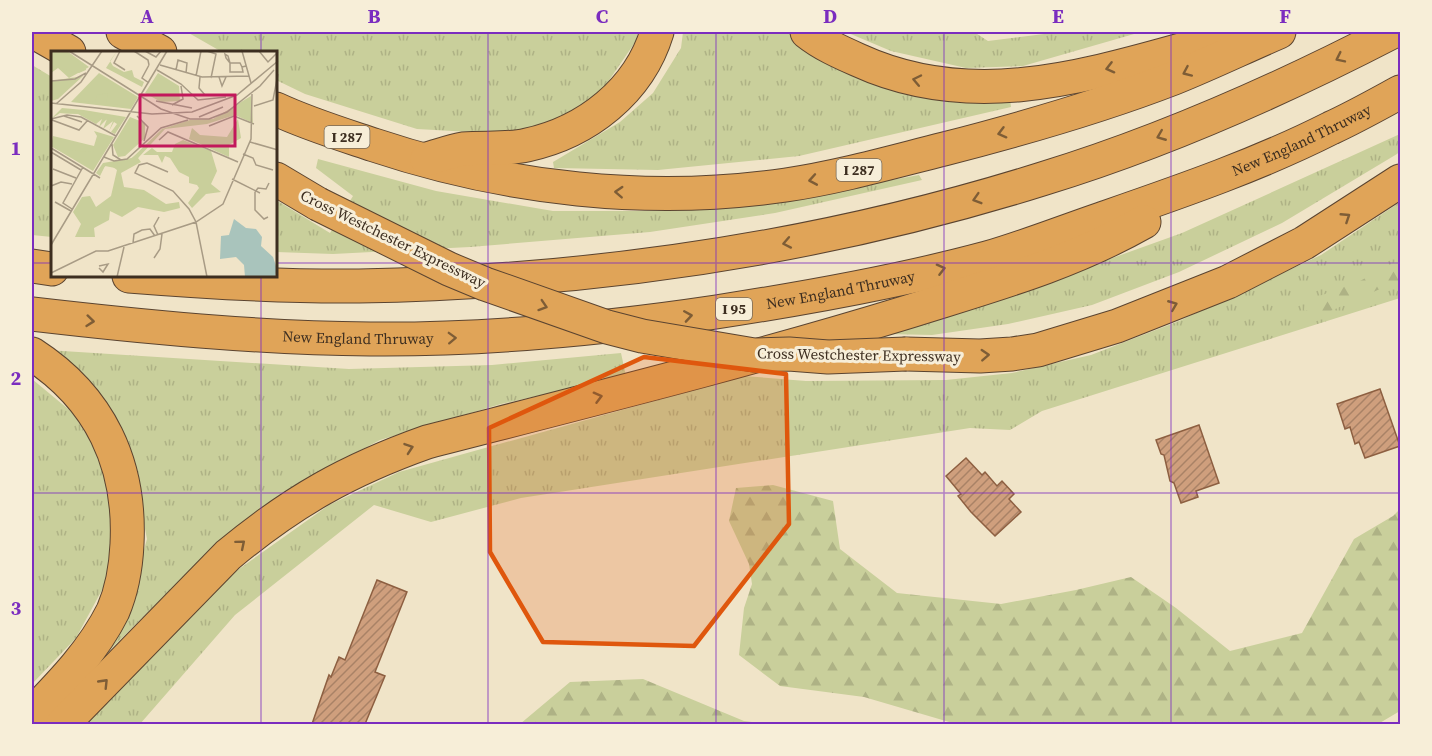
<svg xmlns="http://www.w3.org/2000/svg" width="1432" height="756" font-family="'Source Serif 4',serif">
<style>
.grass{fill:url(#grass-tufts)}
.forest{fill:url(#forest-firs)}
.building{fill:url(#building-hatch);stroke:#8d5f41;stroke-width:1.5}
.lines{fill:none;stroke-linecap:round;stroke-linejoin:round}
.motorway-casing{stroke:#5b4430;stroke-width:35}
.motorway{stroke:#e0a458;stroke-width:33}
.motorway-bridge-casing{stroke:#5b4430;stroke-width:35;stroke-linecap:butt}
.motorway-bridge{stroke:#e0a458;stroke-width:33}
.oneway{stroke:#7e5d36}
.marked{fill:#df570d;fill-opacity:0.2;stroke:#df570d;stroke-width:4.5;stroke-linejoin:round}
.grid{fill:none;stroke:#7b2cbf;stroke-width:1.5;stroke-opacity:0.55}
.labels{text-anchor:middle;stroke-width:6;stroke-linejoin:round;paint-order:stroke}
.shield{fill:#f7eed8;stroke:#756857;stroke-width:1.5}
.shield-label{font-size:14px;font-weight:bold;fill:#3d2e20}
.street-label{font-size:15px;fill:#3d2e20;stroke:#f7eed8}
.inset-road{fill:none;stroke:#a89b85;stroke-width:1.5}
.view{fill:#c2185b;fill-opacity:0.15;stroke:#c2185b;stroke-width:3}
.inset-edge{fill:none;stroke:#3d2e20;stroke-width:3}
.neatline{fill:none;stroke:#7b2cbf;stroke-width:2}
.grid-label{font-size:20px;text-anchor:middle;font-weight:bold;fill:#7b2cbf}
</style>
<defs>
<pattern id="grass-tufts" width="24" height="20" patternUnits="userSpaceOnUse" patternTransform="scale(1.5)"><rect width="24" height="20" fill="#c9cf9b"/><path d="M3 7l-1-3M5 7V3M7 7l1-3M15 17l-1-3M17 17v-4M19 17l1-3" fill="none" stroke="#aeb285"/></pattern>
<pattern id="forest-firs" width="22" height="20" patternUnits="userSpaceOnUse" patternTransform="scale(1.5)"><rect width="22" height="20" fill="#c9cf9b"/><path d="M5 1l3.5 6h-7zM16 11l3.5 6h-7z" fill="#aeb285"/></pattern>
<pattern id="building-hatch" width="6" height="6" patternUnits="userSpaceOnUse" patternTransform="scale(1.5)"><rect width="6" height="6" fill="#cf9f7d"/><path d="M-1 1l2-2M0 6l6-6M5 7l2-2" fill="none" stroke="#a98266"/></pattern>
</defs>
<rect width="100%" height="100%" fill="#f0e4c8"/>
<g class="grass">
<path d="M187,32h451l-2,9 -33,48 -39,34 -58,11 -89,-5 -112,-35 -29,-14v-28h-54z"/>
<path d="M683,32h107l70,43 150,23 1,9 -212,49 -141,14 -104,-2 -1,-6 67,-40 33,-29 28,-45z"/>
<path d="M846,32h128l14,9 72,-9h81l-118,34 -57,2 -75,-17z"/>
<path d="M32,65l20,12v160l-20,-2z"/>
<path d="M1400,134v17l-3,3 -115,69 -103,49 -87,33 -84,19 -76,11 -46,-1 79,-23 217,-78z"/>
<path d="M318,159l118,32 117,20h110l130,-13 126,-23 3,5 -147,33 -125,19 -180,15 -137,7 -57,-2v-52l54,33 23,-37 -37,-28z"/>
<path d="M1400,202v96l-358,113 -32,19 -40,-2 -449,70 -90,24 -57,-17 -139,110 -95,109h-56l148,-150 97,-69 70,-33 345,-96 62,5 140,-1 66,-7 79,-18 88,-34 142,-66z"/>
<path d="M47,350l302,19 143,-4 129,-12 5,23 -125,28 -121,36 -76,40 -103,79 -111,111 35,-54 22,-77 -18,-92 -43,-71z"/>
<path d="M32,379l41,34 27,44 11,51 -2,69 -33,61 -44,46z"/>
</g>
<g class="forest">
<path d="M1400,259v21l-76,34 -20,-4 2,-9 54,-20z"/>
<path d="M773,485l60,16 7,48 57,44 104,11 75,-14 55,-13 45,31 54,43 72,-18 52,-94 39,-23 7,-7v202l-22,13h-422l-92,-27 -84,-11 -41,-31 5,-47 8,-24 -3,-20 -20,-43 7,-33z"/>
<path d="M643,679l101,42 24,3h-248l50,-42z"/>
</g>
<g class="building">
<path d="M1380,389l20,57 -35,12 -6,-16 -4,2 -5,-17 -5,2 -8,-25z"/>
<path d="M1199,425l20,58 -23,8 2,6 -17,6 -7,-20 -4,-2 -6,-26 -3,-1 -5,-14z"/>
<path d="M966,458l16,17 3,-3 12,14 5,-5 12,13 -5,5 12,13 -26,24 -24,-24 -13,-16 3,-2 -15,-18z"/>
<path d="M377,580l30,12 -32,80 10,4 -20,48h-53l17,-49 2,2 8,-20 6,3z"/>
</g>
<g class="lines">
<g class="motorway-casing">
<g id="motorway">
<path d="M34,32l35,20"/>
<path d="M123,32l37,20"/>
<path d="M807,32c15,12 33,20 51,28 124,57 248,9 370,-23"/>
<path d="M276,109c32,15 65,25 98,36 132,44 275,60 412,40 54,-8 106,-23 158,-36 78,-20 155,-42 230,-71 35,-14 70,-31 105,-46"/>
<path d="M427,159c11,-3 24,-8 36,-10 21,-2 43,1 64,-4 60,-13 112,-54 130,-113"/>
<path d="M276,179l42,25"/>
<path d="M32,266l20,3"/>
<path d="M129,276c76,6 154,11 230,10 231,-4 463,-38 683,-107 121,-37 238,-89 350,-147"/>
<path id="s1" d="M32,314c112,13 225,24 338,25 116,1 232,-10 346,-27 91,-14 182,-30 271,-54 38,-11 76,-26 114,-39 78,-27 157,-54 230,-91 24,-11 47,-24 69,-36"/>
<path d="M32,354c68,44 99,110 95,190 -1,22 -5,46 -14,67 -20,40 -50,71 -81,103"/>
<path d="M906,354l74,2 32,-2 26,-4 79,-24 111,-44 76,-39 96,-62"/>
<path d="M63,724l165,-169c65,-54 120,-85 199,-113 159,-41 320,-81 477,-129 85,-27 162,-47 240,-91"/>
</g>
</g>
<use href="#motorway" class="motorway"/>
<g class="motorway-bridge-casing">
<path id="motorway-bridge" d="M318,204l131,65 36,15 122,43 35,9 112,19 35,-1 39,3 78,-3"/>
</g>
<use href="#motorway-bridge" class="motorway-bridge"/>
</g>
<defs><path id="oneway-chevron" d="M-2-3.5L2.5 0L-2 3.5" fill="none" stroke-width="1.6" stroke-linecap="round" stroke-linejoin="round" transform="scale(1.5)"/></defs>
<g class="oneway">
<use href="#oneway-chevron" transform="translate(1340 58) rotate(154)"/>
<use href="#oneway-chevron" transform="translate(1110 68) rotate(166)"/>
<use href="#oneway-chevron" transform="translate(1187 72) rotate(156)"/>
<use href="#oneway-chevron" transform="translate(917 80) rotate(-168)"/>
<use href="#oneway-chevron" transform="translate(1002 133) rotate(165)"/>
<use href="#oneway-chevron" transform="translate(1161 136) rotate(158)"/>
<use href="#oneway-chevron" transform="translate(813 180) rotate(170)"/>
<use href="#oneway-chevron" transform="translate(619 192) rotate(-177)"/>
<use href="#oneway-chevron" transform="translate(977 199) rotate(163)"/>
<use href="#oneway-chevron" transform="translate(1346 217) rotate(-33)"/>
<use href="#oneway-chevron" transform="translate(787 243) rotate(169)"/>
<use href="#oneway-chevron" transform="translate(941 269) rotate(-14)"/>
<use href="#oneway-chevron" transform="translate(1173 305) rotate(-22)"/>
<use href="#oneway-chevron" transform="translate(543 306) rotate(18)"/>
<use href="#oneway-chevron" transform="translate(688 316) rotate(-9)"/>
<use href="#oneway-chevron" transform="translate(90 321) rotate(6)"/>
<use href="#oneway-chevron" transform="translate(452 338) rotate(-2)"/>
<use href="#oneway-chevron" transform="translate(985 355) rotate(-3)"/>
<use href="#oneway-chevron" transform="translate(598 397) rotate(-15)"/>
<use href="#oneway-chevron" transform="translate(409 448) rotate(-19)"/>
<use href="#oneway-chevron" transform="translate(241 544) rotate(-40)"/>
<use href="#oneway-chevron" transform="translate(104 683) rotate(-46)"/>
</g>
<path class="marked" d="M644,357l142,17 3,150 -95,122 -151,-4 -53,-90 -1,-124z"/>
<path class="grid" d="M261,32v20M488,32v692M716,32v692M944,32v692M1171,32v692M32,263h20M276,263h1124M261,276v448M32,493h1368"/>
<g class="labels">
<g class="shield">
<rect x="324.5" y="126" width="45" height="22" rx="4.5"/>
<rect x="836.5" y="159" width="45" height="22" rx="4.5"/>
<rect x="716" y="298" width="36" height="22" rx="4.5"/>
</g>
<g class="shield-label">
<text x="347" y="142">I 287</text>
<text x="859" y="175">I 287</text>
<text x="734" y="314">I 95</text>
</g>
<g class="street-label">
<text dy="5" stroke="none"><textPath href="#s1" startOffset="1299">New England Thruway</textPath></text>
<text transform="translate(393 239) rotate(26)" y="5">Cross Westchester Expressway</text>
<text dy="5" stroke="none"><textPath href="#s1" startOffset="813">New England Thruway</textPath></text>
<text dy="5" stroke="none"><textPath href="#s1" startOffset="327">New England Thruway</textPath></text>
<text transform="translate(859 355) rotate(1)" y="5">Cross Westchester Expressway</text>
</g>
</g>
<g transform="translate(51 51)">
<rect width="226" height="226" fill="#f0e4c8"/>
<path d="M1,0h15l22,16 -20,11 -11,-10 -7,5zM48,22l39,24 -7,12 -60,-7zM107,22l21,13 1,15 -19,1 -16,-9zM32,25l-25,23 -7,2v-20zM200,45l2,27 -18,-8 -28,9 -42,5 -27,29 -23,10 -10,-2 -5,10 -4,-3 7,-10 29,-5 30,-29 28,-9 23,-1zM11,57l22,2 42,7 -11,17 -4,-2 6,-8 -3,-2 -5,9 4,-10 -10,8 4,-10 -8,8 3,-8 -6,5 -18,-10 -18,-1 -9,6zM79,66l15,6v15l-20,18 -7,1 -5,-12zM43,80l20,6 -21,34 -42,-25 2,-10 41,10 3,-10z" fill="#c9cf9b"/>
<path d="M12,0l23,16v3l-7,3 -28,-7 4,-10zM66,0l-7,10 3,5 11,6 8,-2 2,7 10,5 -2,5 -36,-19zM48,25l35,19 -4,11 -24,-2 2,-11 -11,2 -2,7 -20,-1zM18,58l51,8 4,2 -4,4 -20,-5 -6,3 -10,-7 -25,-1zM187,68l3,19 -12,7v12l-40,-18 3,-11 8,7 27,2zM132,89l28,11 6,20 -6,13 10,8 -15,2 -14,14 -4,-5 11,-15 -2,-3 -8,-2v-6l-10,-5 -9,-14 -5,-2 -3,7 -4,-8h-15l9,-7 5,4h15l3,-8zM3,90l12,9 29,2 -13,11 -31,-17zM92,99l-5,8 3,4 -20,11 3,14 20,3 22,14 13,-2 1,6 -16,4 -26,-5 -16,10 -12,-6 -1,9 -15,8 1,9h-20l6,-13 -8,-12 9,-15 8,-1 6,11 15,-11 6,-26 -8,-6 -10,6 9,-7 15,1z" fill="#c9cf9b"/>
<path d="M183,168l12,9 10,1 6,8 -1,9 12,11 4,12 -2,8h-30l-1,-12 -8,-8 -16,2 1,-23 8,-1z" fill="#a9c4bc"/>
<path class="inset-road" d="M18,0l92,58 29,10h19l18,-7 33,-26 14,-16M69,0l-6,12 11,7M83,0l14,9 1,5M94,0l11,6 5,-6M156,0l9,3 -5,24M191,0l9,32M208,0l9,11 10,-10M174,3l3,2 2,7 -4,-5zM109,14l42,12 47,-1M191,16l-2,-4h-10v9h13l-1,-5 4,-1M106,19l24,14 17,16 28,-3M125,19l2,-10 9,3 -1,10M145,25l5,-25M149,26l-1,11 6,7M168,26l3,9 4,-9M0,30l24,-2 11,-6M98,32l-7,-5 7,-13M105,50l36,7M0,52l101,11 40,-2 45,-17 41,-34M5,53l25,-22 21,-31M121,54l11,-6 -2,-13M203,55l19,-6 5,-26M13,65l18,6M86,65l11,11 -4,14M148,66l24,-10M0,68l16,-4 14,2 35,19M1,69l27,10 9,-10M158,75l25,-10 20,8M108,89l9,-8 70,30M199,91l28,8M61,93l1,11 8,5M0,97l49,30M0,101l30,18M192,103l10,4 3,7 17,5M53,106l10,4 13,-2 34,-31 27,-8M2,118l23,9M117,121l-21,-9 -8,2 -4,8 38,18 16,18 7,13 11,55M181,128l28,14M0,135l10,-4 11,2M204,141v18l9,9 4,-2M204,141l3,-4 8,1 3,-6M4,151l16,9M21,158l-9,-6 20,-36M107,184l-4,-9 5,-9M82,192l1,-9 8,-4 8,-1 5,7M0,194l116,-194M103,207l6,-9 2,-15M48,215l9,-2 -5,8 -4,-4M0,222l45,-22h12l88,-29 27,-18 28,-65 1,-45M66,226l7,-30"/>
<path class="view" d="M89,44h95v51h-95z"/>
<rect width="226" height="226" class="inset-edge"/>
</g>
<rect width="1432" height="756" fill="none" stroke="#f7eed8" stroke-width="66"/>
<rect x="33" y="33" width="1366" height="690" class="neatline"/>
<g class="grid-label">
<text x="147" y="23">A</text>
<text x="374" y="23">B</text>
<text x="602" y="23">C</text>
<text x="830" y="23">D</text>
<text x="1058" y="23">E</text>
<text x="1285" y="23">F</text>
<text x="16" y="155">1</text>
<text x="16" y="385">2</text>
<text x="16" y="615">3</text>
</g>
</svg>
